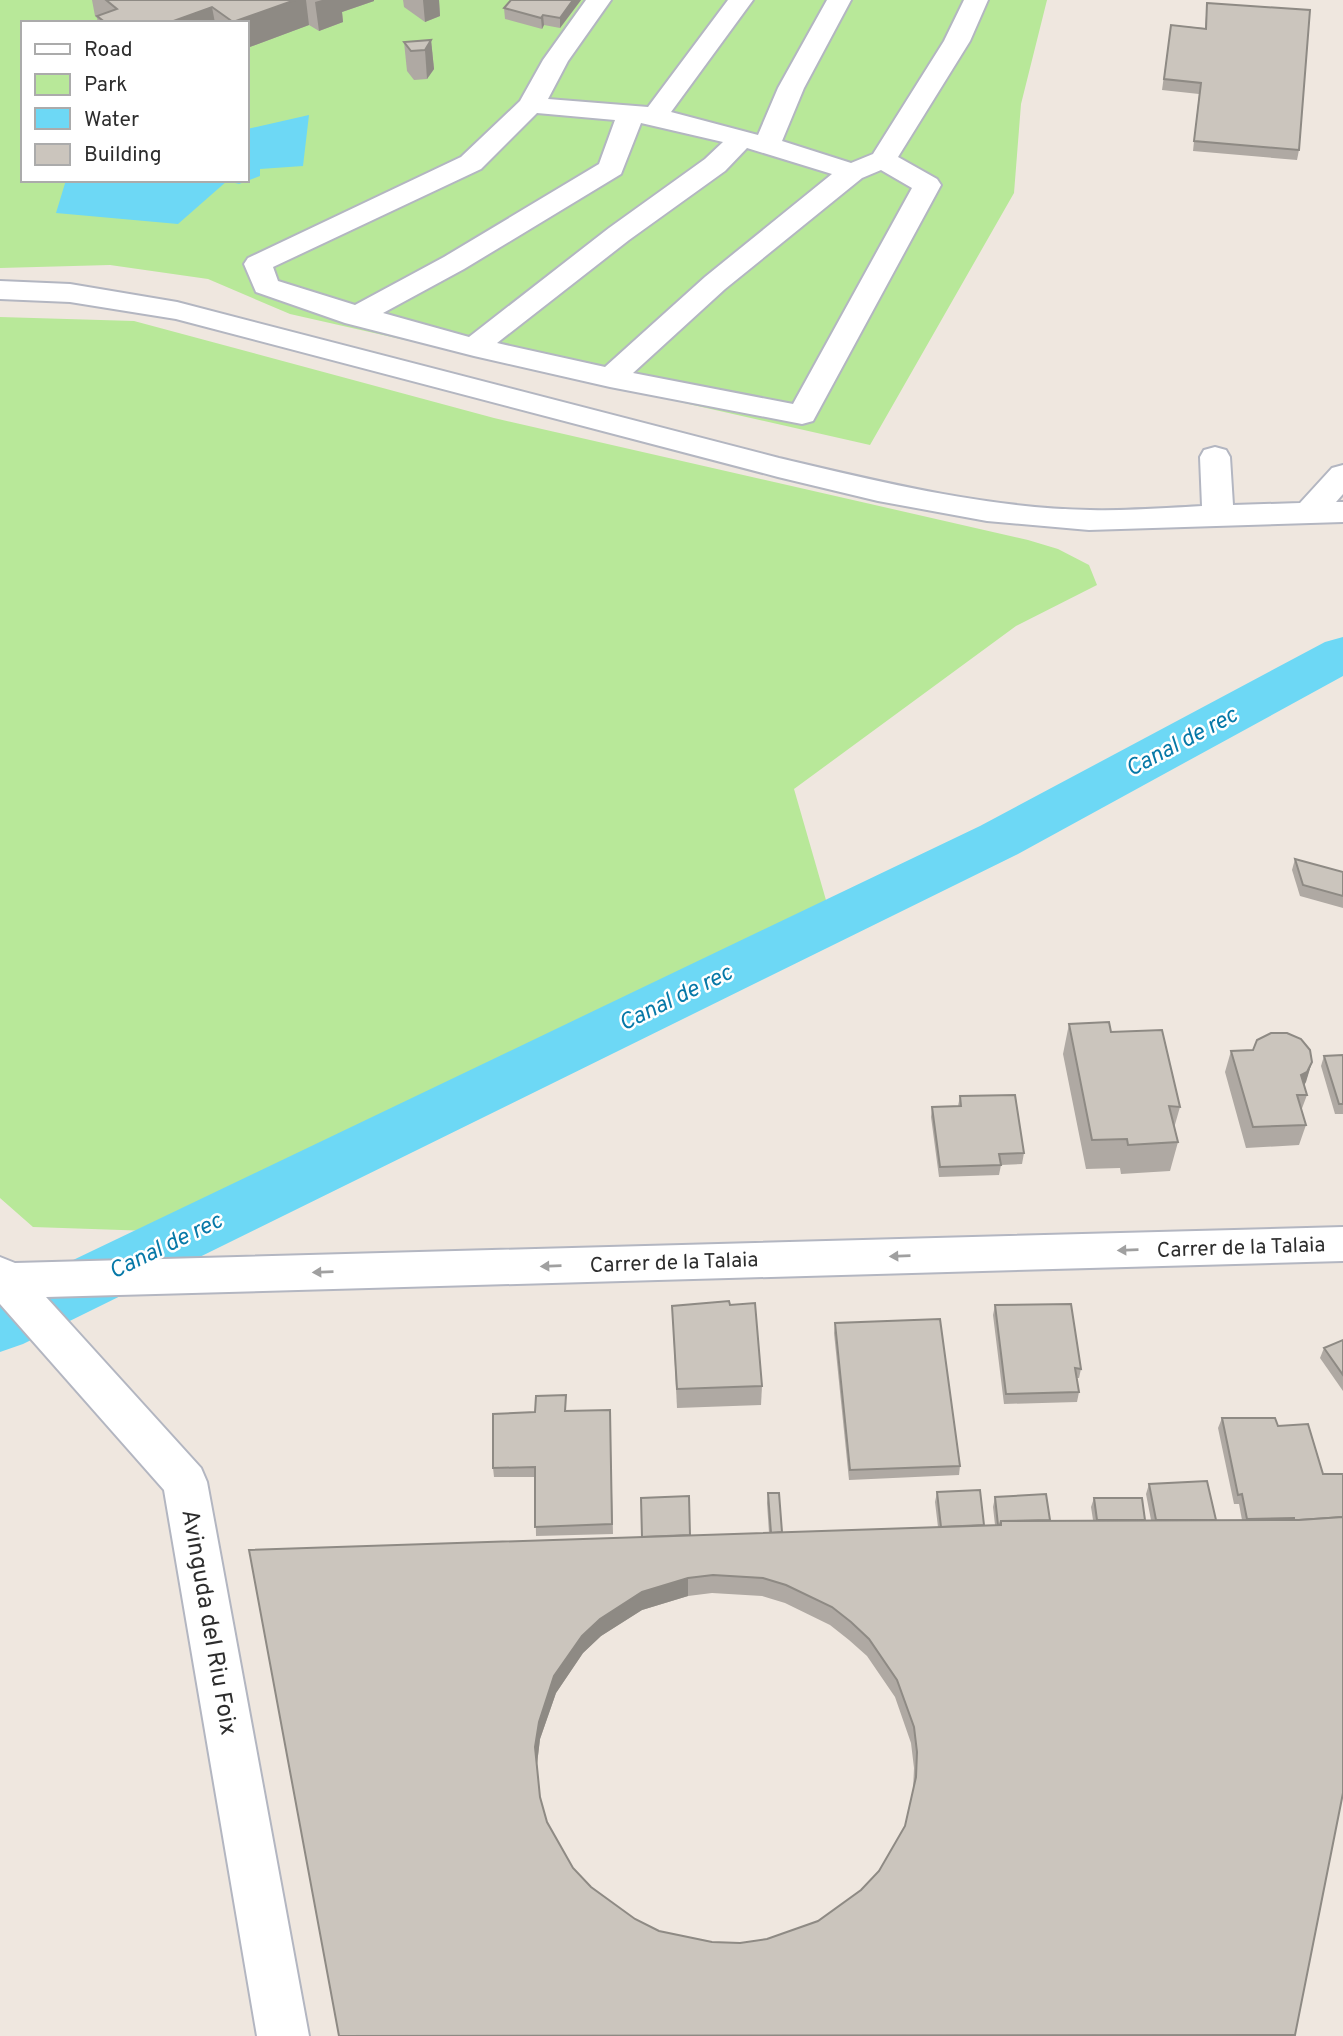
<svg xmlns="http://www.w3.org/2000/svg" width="1343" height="2036" font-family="Overpass,sans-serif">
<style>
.green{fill:#b8e899;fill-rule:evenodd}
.water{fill:#6dd8f5}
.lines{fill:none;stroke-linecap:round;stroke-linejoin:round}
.canal{fill:#6dd8f5;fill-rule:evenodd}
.minor-casing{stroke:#b3b6c1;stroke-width:4}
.minor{fill:#fff;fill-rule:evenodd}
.wall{fill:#afa9a3;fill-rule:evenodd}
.shaded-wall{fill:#8e8a84}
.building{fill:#cbc5bd;stroke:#8e8a84;stroke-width:2;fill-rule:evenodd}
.oneway{fill:#a0a0a0}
.labels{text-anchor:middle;stroke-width:5;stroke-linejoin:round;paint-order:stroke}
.street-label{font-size:21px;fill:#2d2d2d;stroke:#fff}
.water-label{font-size:23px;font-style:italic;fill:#0678a7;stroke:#fff}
.near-street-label{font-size:24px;fill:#2d2d2d;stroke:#fff}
</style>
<rect width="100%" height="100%" fill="#efe7df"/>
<g class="green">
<path d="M0,0h1047l-26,104 -7,89 -144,252 -580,-131 -82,-35 -98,-14 -110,3zM23,23h224v157h-224z"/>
<path d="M0,317l134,4 360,97 534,122 30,9 31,16 8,20 -81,41 -222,163 38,132 -593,313 -206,-7 -33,-29z"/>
</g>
<path class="water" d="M309,115l-6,51 -43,3v7l-21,8 -12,-3 -49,43 -122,-11 10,-33h181v-51z"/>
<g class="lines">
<path class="canal" d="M1343,637v39l-325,178 -995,490 -23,8v-57l980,-469 345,-184z"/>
<g class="minor-casing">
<g id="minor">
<path d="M586,0h25l-43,61 -20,38 100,8 80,-107h25l-82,112 87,23 20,-47 49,-88h24l-47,88 -22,53 69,22 22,-9 71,-113 20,-41h24l-18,41 -72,116 39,22 4,6 -128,236 -11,3 -192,-37 -136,-31 -129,-33 -89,-31 -12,-28 4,-6 213,-101 59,-56 23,-41zM537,113l78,7 -16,44 -155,93 -89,48 -77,-24 -5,-14 208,-98zM641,123l82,19 -18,17 -96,69 -140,109 -86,-24 81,-44 157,-95zM747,148l85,26 -127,103 -100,90 -108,-24 132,-103 96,-69zM881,170l31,18 -119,216 -160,-31 92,-84 137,-111z"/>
<path d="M0,281l70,3 107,18 602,156c102,24 206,50 311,52 37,1 74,-2 112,-4l-2,-49 4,-7 11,-3 11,3 4,7 3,48 67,-2 32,-35 11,-3v29l-7,8h7v20l-254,8 -102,-9 -109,-20 -100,-24 -602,-158 -106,-17 -70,-3z"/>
<path d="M1343,1227v34l-1297,36 155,171 6,14 102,554h-52l-93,-546 -164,-186v-47l15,6z"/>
</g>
</g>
<use href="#minor" class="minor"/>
</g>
<g class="wall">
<path d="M92,0h282v1l-32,11 1,10 -24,9 -10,-6 -62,23v-25h-149l-1,-5 -2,-2z"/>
<path d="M403,0h36l1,16 -15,6 -21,-15z"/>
<path d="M581,0l-21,28 -16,-3 -2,4 -37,-10 -1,-11z"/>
<path d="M1207,3l92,147 -2,10 -104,-9 6,-57 -37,-4 9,-65 34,3z"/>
<path d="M431,40l3,29 -7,10 -13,1 -7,-9 -3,-29z"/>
<path d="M1295,859l48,13v36l-43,-12 -8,-26z"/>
<path d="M1069,1024l42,8 69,75 -6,21 4,14 -8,29 -49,3 -1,-6 -34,1 -23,-115z"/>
<path d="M1253,1050l59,12 -8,24 3,9 -6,16 5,14 -7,20 -53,3 -21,-76 6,-21z"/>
<path d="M1343,1055v59h-8l-14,-48 3,-10z"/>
<path d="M960,1096l64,57 -2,11 -21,1 -2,10 -60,2 -8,-60 1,-10 26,-1z"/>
<path d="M995,1305l86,64 -2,9h-2l2,14 -2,10 -73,2 -11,-89z"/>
<path d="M672,1306l90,80 -1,19 -84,3z"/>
<path d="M835,1323l125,143 -1,9 -110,5 -15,-147z"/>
<path d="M1343,1340v51l-23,-33 4,-10z"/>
<path d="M610,1410l3,124 -77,2 -1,-59h-41l-1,-9 73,-57z"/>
<path d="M1222,1418l56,8 30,-2 -13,612h-956l-90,-486 520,-17 -2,-30 1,-10 14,39 156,-5 -3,-25 2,-10 47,33h11l-2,-18 2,-10 55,23h43l-2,-13 3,-9 51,22h6l-5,-26 3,-10 67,36h26l-3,-16h-5l-16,-76zM712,1593l50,3 23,7 45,22 19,15 18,16 28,41 16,46 3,25 -1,23 -8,35 -26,45 -18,19 -43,31 -51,18 -27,4 -28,-1 -53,-11 -24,-12 -44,-32 -18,-19 -26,-46 -7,-24 -3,-34 3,-25 16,-46 27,-40 18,-17 41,-26 46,-14z"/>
</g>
<g class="shaded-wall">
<path d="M295,0h11l3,25 -62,23v-25l-14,-1z"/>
<path d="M322,0h52v1l-32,11 1,10 -24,9 -4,-29z"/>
<path d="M423,0h16l1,16 -15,6z"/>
<path d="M573,0h8l-21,28v-10z"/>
<path d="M212,7l3,16h-47z"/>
<path d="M543,15l1,10 -2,4 -1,-11z"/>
<path d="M431,40l3,29 -7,10 -2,-29z"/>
<path d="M1312,1062l-6,20 -6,11 1,-18z"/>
<path d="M688,1578v18l-46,14 -41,26 -18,17 -27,40 -16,46 -3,25 -2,-17 4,-25 15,-46 28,-40 18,-17 42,-27z"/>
</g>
<g class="building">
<path d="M106,0h189l-62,22 -21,-15 -44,16h-62l-9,-7 20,-7z"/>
<path d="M511,0h62l-13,18 -17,-3 -2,3 -37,-10z"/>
<path d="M1207,3l103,7 -11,140 -105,-9 7,-58 -37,-4 7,-54 35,4z"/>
<path d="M431,40l-6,10 -14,1 -7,-9z"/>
<path d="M1295,859l48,13v24l-40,-11z"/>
<path d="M1109,1022l2,10 51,-2 18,77 -11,-1 9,36 -50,3 -1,-6 -35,1 -23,-116z"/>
<path d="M1271,1033h16l14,6 9,11 2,12 -5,10 -6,3 6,20h-10l9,30 -53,2 -22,-76 22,-1 4,-10z"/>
<path d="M1343,1055v49h-4l-15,-48z"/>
<path d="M1015,1095l9,58 -25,1 2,11 -61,2 -8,-60 29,-1 -1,-10z"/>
<path d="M729,1301l1,4 25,-2 7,83 -85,3 -5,-83z"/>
<path d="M1071,1304l10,65 -6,-1 4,24 -73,2 -11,-89z"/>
<path d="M940,1319l20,147 -110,4 -15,-147z"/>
<path d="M1343,1340v35l-19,-27z"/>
<path d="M566,1395l-1,16 45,-1 2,114 -77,3v-60l-42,1v-54l42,-2 1,-16z"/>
<path d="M1222,1418h53l3,8 30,-2 15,50h20v43l-44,3h-5v-2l-47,1 -5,-25 -4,1z"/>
<path d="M1207,1481l9,39h-60l-7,-36z"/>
<path d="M980,1490l4,35 -43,2 -4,-35z"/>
<path d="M768,1493h11l3,39 -11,1z"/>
<path d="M1046,1494l4,26 -49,1 -1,4h-2l-3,-28z"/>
<path d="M689,1496l1,39 -48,2 -1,-39z"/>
<path d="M1094,1498h48l3,22h-48z"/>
<path d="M1343,1517v276l-48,242 -956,1 -90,-486 752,-25v-4l298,-1zM713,1575l50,3 23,7 46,22 19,15 18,17 28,41 17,47 3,25 -1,25 -11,49 -26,45 -18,19 -43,31 -51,18 -27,4 -28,-1 -53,-11 -24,-12 -44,-32 -18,-19 -26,-46 -7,-25 -5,-50 4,-25 15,-46 28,-40 18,-17 42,-27 46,-14z"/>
</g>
<defs><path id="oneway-solid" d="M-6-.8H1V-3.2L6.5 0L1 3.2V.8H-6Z" transform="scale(1.75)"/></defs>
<g class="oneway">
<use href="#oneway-solid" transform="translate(1128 1250) rotate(178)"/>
<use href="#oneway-solid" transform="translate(900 1256) rotate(178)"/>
<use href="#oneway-solid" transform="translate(551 1266) rotate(178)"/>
<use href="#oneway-solid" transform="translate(323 1272) rotate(178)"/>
</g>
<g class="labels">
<g class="street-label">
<text transform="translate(1241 1247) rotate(-2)" y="7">Carrer de la Talaia</text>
<text transform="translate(674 1262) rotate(-2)" y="7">Carrer de la Talaia</text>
</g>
<g class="water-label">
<text transform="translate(1181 741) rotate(-28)" y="8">Canal de rec</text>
<text transform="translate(675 997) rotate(-26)" y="8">Canal de rec</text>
<text transform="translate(165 1245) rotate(-26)" y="8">Canal de rec</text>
</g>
<g class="near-street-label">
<text transform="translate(210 1622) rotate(80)" y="8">Avinguda del Riu Foix</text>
</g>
</g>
<rect x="21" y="21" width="228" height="161" fill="#ffffff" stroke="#ababab" stroke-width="2"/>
<rect x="35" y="44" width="35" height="10" fill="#ffffff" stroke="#ababab" stroke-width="2"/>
<text x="84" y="56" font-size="21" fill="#2d2d2d">Road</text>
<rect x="35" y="74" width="35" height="21" fill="#b8e899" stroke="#ababab" stroke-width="2"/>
<text x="84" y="91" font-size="21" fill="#2d2d2d">Park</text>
<rect x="35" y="108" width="35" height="21" fill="#6dd8f5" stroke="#ababab" stroke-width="2"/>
<text x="84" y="126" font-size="21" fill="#2d2d2d">Water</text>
<rect x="35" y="144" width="35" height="21" fill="#cbc5bd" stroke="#ababab" stroke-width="2"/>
<text x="84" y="161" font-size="21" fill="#2d2d2d">Building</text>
</svg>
